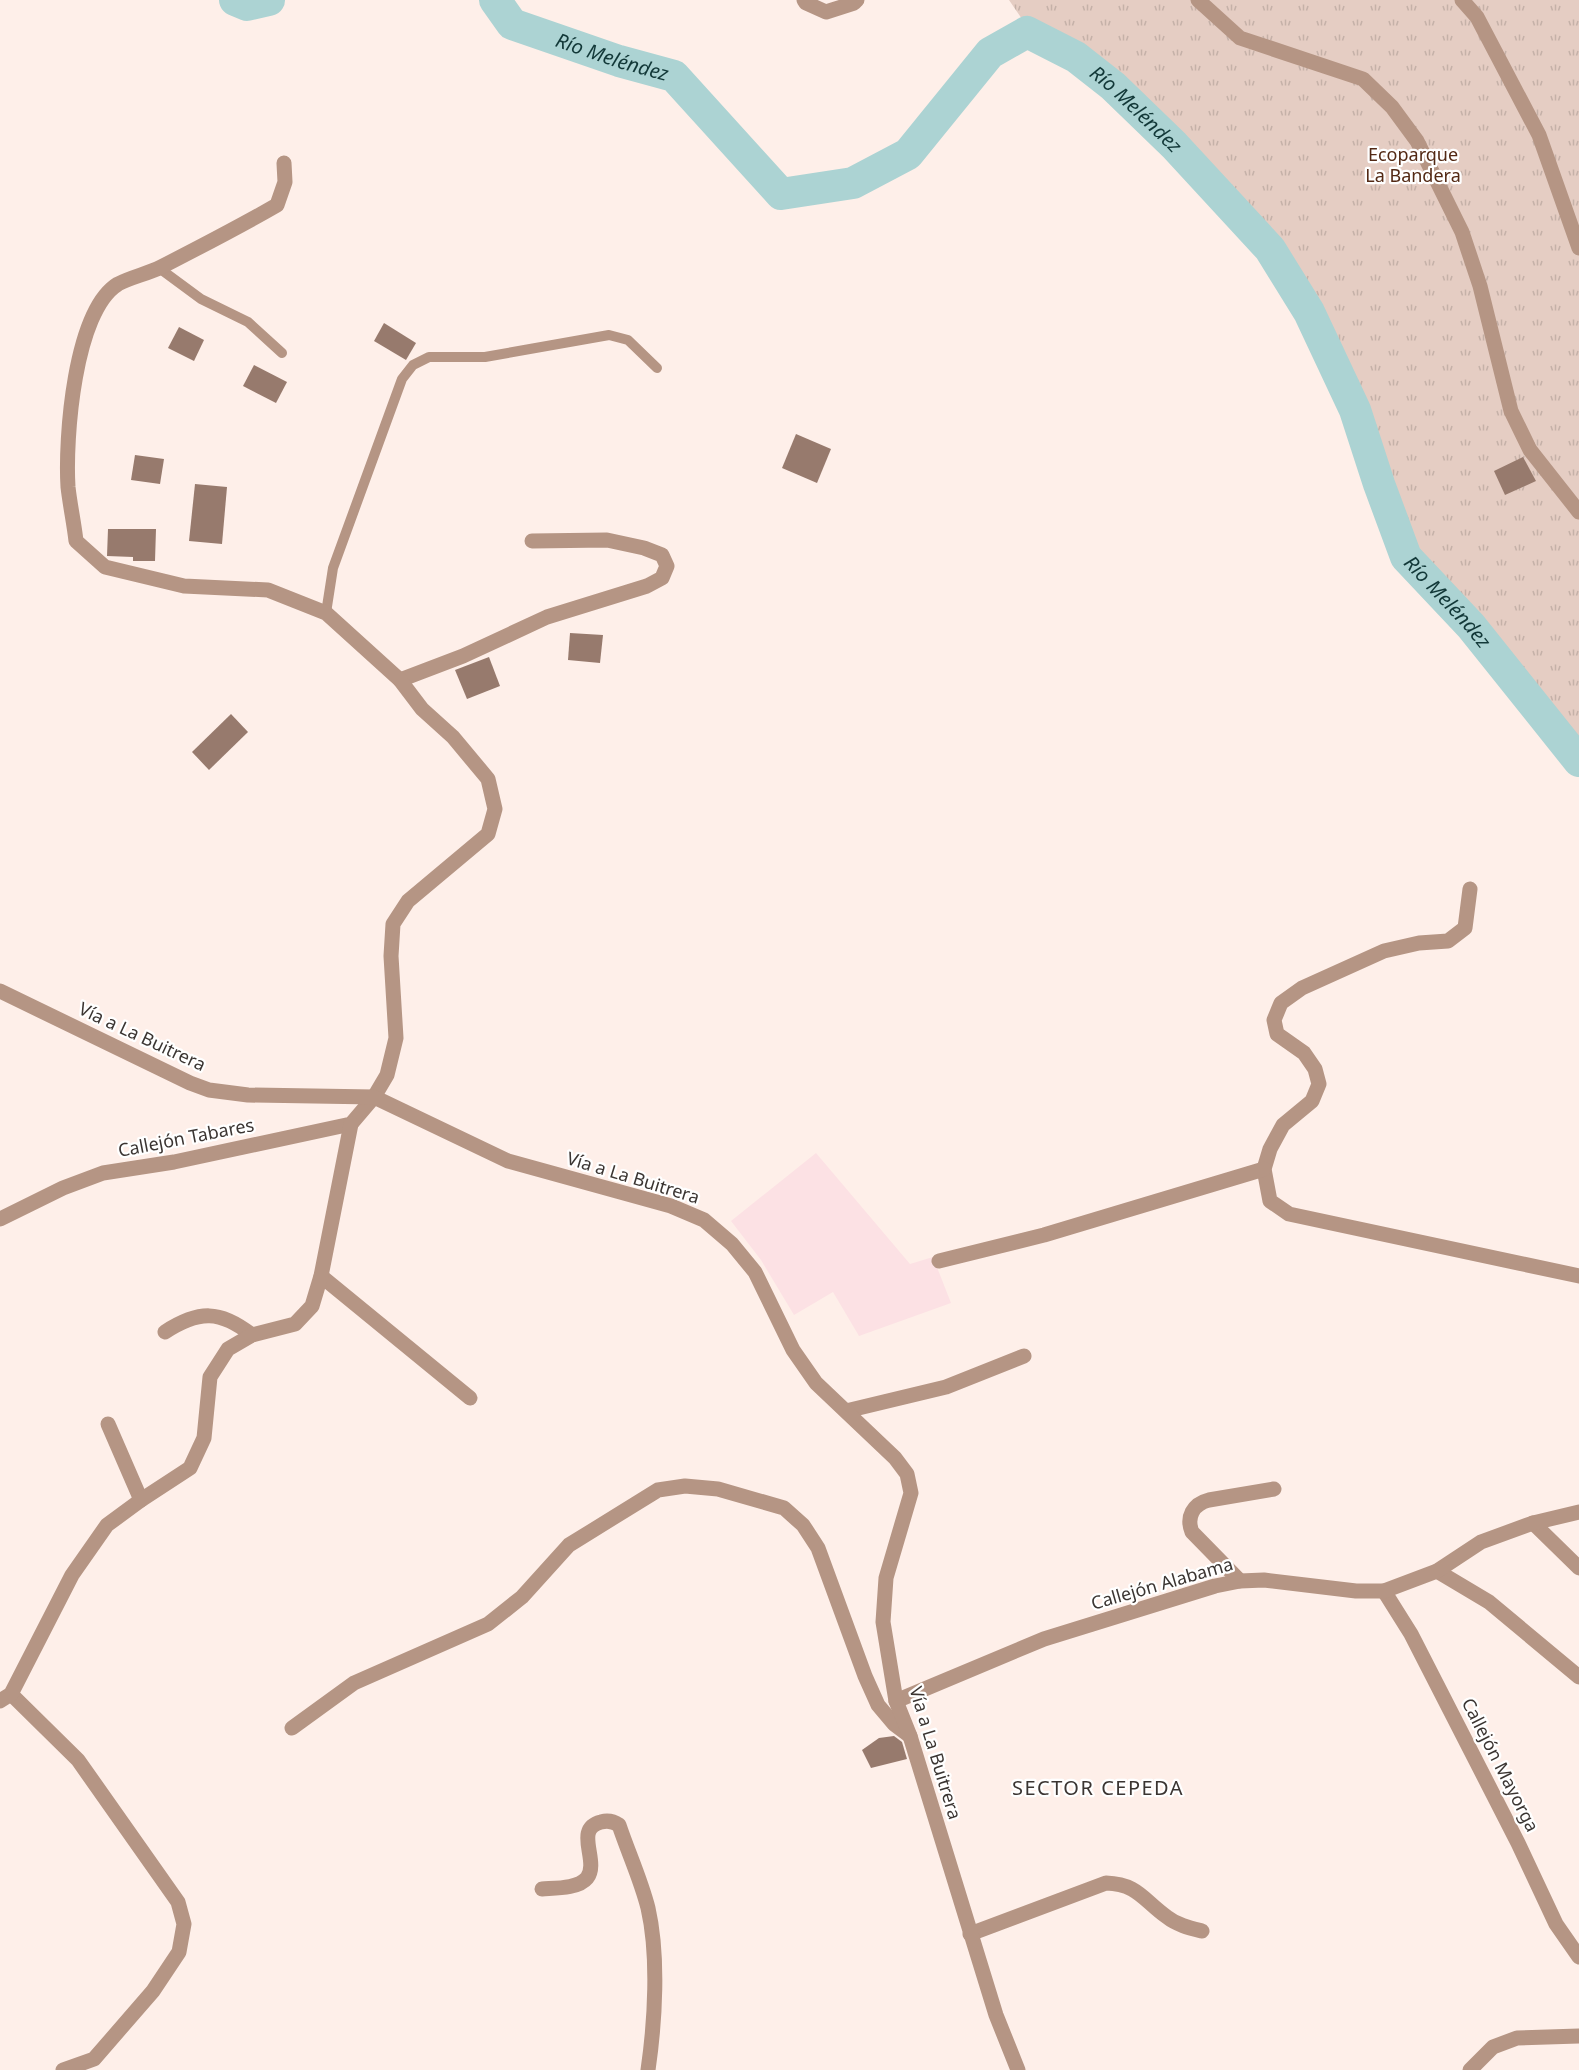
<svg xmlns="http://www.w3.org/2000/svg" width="1579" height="2070" font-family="'Noto Sans',sans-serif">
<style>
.education{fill:#fce1e4}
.grass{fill:url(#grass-tufts)}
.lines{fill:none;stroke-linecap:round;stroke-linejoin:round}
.river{stroke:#acd3d3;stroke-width:32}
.building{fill:#977a6d}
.service{stroke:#b59584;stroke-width:10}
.minor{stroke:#b59584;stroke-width:15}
.tertiary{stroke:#b59584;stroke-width:15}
.labels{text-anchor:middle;stroke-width:4.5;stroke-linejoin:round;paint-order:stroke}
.park-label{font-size:18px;fill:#532914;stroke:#fff}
.street-label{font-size:18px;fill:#3b3532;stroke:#fff}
.water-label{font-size:20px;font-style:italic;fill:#123838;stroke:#fff}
.neighbourhood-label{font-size:20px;letter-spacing:1.5px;fill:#3b3532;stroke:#fff}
</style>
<defs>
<pattern id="grass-tufts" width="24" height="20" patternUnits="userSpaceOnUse" patternTransform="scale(1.5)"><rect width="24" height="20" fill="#e5cdc3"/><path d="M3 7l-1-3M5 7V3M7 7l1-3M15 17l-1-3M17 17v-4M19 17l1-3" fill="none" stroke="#c5b1a8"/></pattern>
</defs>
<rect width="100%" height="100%" fill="#feefe9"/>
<path class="education" d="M816,1153l94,111 23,-7 18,46 -92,33 -26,-44 -39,23 -33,-55 -30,-39z"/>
<path class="grass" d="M1009,0h570v761l-108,-135 -65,-69 -27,-73 -24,-74 -45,-98 -40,-63 -96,-104 -61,-59 -37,-29 -49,-25 -5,-13z"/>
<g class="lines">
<g class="river">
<path d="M235,0l12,5 22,-5"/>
<path id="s1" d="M495,0l17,24 107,37 55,15 107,118 72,-11 55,-29 82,-101 37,-21 49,25 37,29 61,59 96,104 39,63 46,98 24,74 27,73 65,69 108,135"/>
</g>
</g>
<g class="building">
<path d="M384,323l32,20 -10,17 -32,-19z"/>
<path d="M179,327l25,13 -10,21 -26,-13z"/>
<path d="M254,365l33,17 -11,21 -33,-17z"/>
<path d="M796,434l35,15 -14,34 -35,-15z"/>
<path d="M135,455l29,4 -4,25 -29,-4z"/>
<path d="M1523,457l13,24 -31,14 -11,-24z"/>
<path d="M195,484l32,3 -5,57 -33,-3z"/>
<path d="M108,529h48l-1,32h-22v-4l-26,-1z"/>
<path d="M570,633l33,2 -3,28 -32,-3z"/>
<path d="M489,657l11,29 -33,13 -12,-29z"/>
<path d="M231,714l17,18 -39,38 -17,-18z"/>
<path d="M894,1736l8,6 5,17 -36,9 -9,-18 17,-12z"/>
</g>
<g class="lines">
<g class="service">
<path d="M159,268l42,31 47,23 34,31"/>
<path d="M326,613l7,-45 69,-189 11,-14 16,-8h56l124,-22 19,5 29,28"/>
</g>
<g class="minor">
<path d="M804,0l2,3 20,9 28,-9 3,-3"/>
<path d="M1198,0l42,38 123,41 29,28 25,34 45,91 18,54 31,125 19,39 49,62"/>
<path d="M1462,0l15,17 62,118 40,113"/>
<path d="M400,680l63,-24 84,-39 100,-31 15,-8 5,-12 -5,-11 -18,-7 -37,-8 -75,1"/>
<path d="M1470,889l-5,39 -17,13 -29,2 -35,8 -82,37 -21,15 -7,17 3,14 27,19 11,16 4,15 -7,17 -29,24 -13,24 -6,20 6,32 19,13 290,62"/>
<path d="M0,1219l63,-31 40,-15 71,-11 177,-38 23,-27 13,-22 9,-37 -5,-82 2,-32 15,-23 80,-67 7,-25 -7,-30 -35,-42 -31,-28 -22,-29 -74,-67 -58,-23 -84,-4 -79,-19 -29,-26c-2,-18 -6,-36 -8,-54 -3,-48 6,-176 50,-203 13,-7 29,-10 43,-17 39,-20 78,-40 116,-62l8,-23 -1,-19"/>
<path d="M939,1261l105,-26 220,-66"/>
<path d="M321,1276l149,122"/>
<path d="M165,1332c34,-22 55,-22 87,3"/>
<path d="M846,1411l100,-24 78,-31"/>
<path d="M108,1424l33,76"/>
<path d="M1533,1523l46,45"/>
<path d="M1437,1571l52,31 90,75"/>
<path d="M1240,1581l-48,-49c-6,-15 1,-28 17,-32l65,-11"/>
<path d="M1384,1591l27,43 107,209 38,81 23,33"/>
<path d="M11,1694l67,66 100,142 6,22 -5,28 -26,39 -59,68 -31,11"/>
<path d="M0,1701l11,-7 61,-119 35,-50 34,-25 49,-32 14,-30 6,-61 18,-28 24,-14 43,-11 17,-18 9,-30 30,-152"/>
<path d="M896,1701l148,-62 171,-53 25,-5 24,-1 92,11h28l53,-20 44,-29 52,-19 46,-11"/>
<path d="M292,1728l62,-45 134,-59 34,-27 47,-52 89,-55 27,-4 33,3 66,19 19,17 15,23 47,128 13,29 16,19 16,12"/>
<path d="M542,1889c12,-1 36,0 45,-11 13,-17 -14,-49 14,-56 7,-2 12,-1 18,3 9,27 22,55 29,83 11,48 7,114 0,162"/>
<path d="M970,1934l136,-51c32,1 37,17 61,34 10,8 23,11 35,14"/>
<path d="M1470,2070l23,-23 24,-9 62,-2"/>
</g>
<path class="tertiary" d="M0,991l190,92 19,7 39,5 126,2 134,64 163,45 33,14 28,24 23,28 38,78 23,33 79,75 12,16 4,19 -25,85 -3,44 13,79 14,35 86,279 22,55"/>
</g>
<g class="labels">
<g class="park-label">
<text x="1413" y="161">Ecoparque<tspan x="1413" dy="21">La Bandera</tspan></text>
</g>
<g class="street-label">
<text transform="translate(142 1037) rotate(25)" y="6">Vía a La Buitrera</text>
<text transform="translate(186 1138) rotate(-11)" y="6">Callejón Tabares</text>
<text transform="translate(633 1178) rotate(17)" y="6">Vía a La Buitrera</text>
<text transform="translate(1162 1584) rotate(-16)" y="6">Callejón Alabama</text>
<text transform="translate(935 1753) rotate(73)" y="6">Vía a La Buitrera</text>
<text transform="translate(1500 1765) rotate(63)" y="6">Callejón Mayorga</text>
</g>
<g class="water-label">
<text dy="7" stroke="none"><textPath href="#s1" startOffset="135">Río Meléndez</textPath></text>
<text dy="7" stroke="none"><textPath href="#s1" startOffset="801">Río Meléndez</textPath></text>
<text dy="7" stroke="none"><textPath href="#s1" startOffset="1394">Río Meléndez</textPath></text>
</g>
<g class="neighbourhood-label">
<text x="1098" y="1795">SECTOR CEPEDA</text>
</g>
</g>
</svg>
